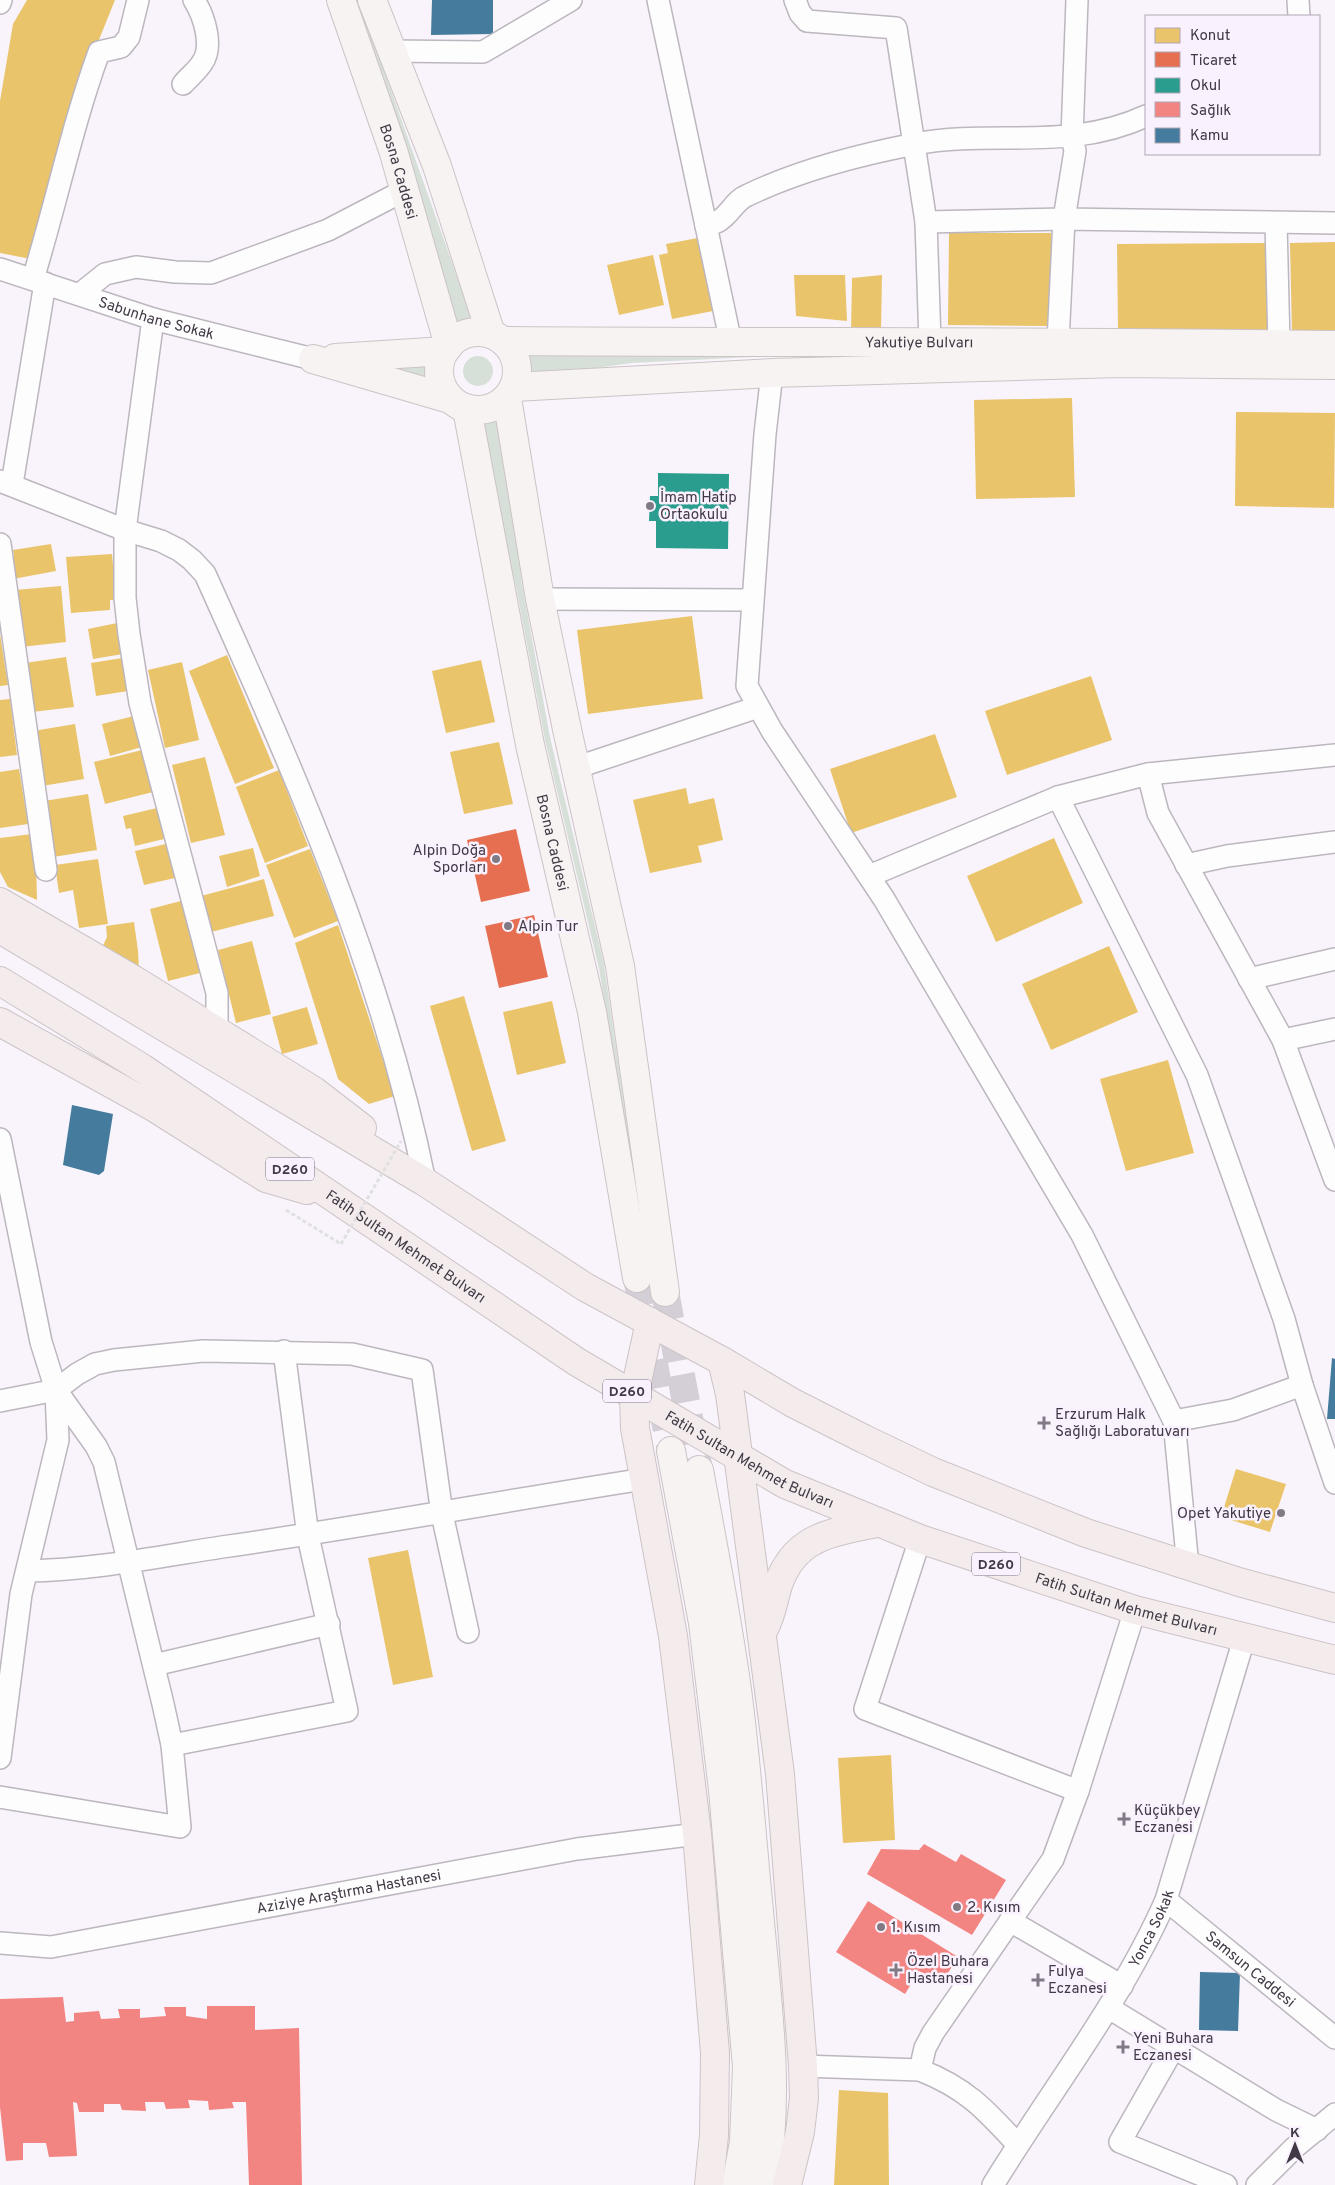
<svg xmlns="http://www.w3.org/2000/svg" width="1335" height="2185" font-family="Overpass,sans-serif">
<style>
.green{fill:#d7e0d8}
.homes{fill:#e9c46a}
.shops{fill:#e76f51}
.schools{fill:#2a9d8f}
.health{fill:#f28482}
.public{fill:#457b9d}
.lines{fill:none;stroke-linecap:round;stroke-linejoin:round}
.major-tunnel{stroke:#d4cfd7;stroke-width:28;stroke-dasharray:28 14;stroke-linecap:butt}
.minor-casing{stroke:#bcb6be;stroke-width:24}
.major-casing{stroke:#ccc3c5;stroke-width:30}
.highway-casing{stroke:#ccc3c5;stroke-width:30}
.path{stroke:#e0dfe1;stroke-width:3;stroke-dasharray:4 2.5;stroke-linecap:butt}
.minor{stroke:#fefdfe;stroke-width:21}
.major{stroke:#f7f3f3;stroke-width:28}
.highway{stroke:#f4ecec;stroke-width:28}
.path-bridge{stroke:#e0dfe1;stroke-width:3;stroke-dasharray:4 2.5;stroke-linecap:butt}
.poi-dot{fill:#817a85;stroke:#faf1fe;stroke-width:2}
.labels{text-anchor:middle;stroke-width:5;stroke-linejoin:round;paint-order:stroke}
.shield{fill:#faf1fe;stroke:#78707c;stroke-width:1}
.shield-label{font-size:14px;font-weight:bold;fill:#413945}
.street-label{font-size:15px;fill:#413945;stroke:#faf1fe}
.poi-label{font-size:15px;fill:#413945;stroke:#faf1fe;text-anchor:start}
</style>
<rect width="100%" height="100%" fill="#f9f4fb"/>
<g class="green">
<path d="M353,0h6l113,319 -18,5z"/>
<path d="M530,352l805,6 -583,-1 -120,6 -101,14z"/>
<circle cx="478" cy="371" r="15"/>
<path d="M426,362l2,21 -70,-19z"/>
<path d="M501,420l21,164 28,153 54,227 43,301 -48,-296 -54,-229 -29,-153 -39,-165z"/>
</g>
<g class="homes">
<path d="M27,0h88l-48,119 -36,140 -31,-6v-152l13,-77z"/>
<path d="M949,233h102v93l-103,-1z"/>
<path d="M703,237l17,67 -8,2 1,5 -41,8 -13,-64 9,-2 -2,-9z"/>
<path d="M1335,242v92l-43,1 -2,-92z"/>
<path d="M1266,243l3,87h-151l-1,-86z"/>
<path d="M653,255l11,50 -45,10 -12,-50z"/>
<path d="M794,275h51l2,46 -51,-5z"/>
<path d="M882,275l-1,57h-30l1,-54z"/>
<path d="M1072,398l3,99 -99,2 -2,-99z"/>
<path d="M1236,412l99,1 -1,95 -99,-2z"/>
<path d="M51,544l5,27 -43,8 -4,-23h5l-1,-6z"/>
<path d="M112,554l4,46h-6v10l-39,3 -5,-56z"/>
<path d="M61,586l5,56 -45,5 -6,-57z"/>
<path d="M692,616l11,83 -115,15 -11,-84z"/>
<path d="M117,623l6,31 -30,5 -5,-30z"/>
<path d="M0,634l8,51 -8,1z"/>
<path d="M227,655l47,113 -39,16 -46,-113z"/>
<path d="M66,657l8,50 -42,5 -7,-49z"/>
<path d="M122,658l6,33 -32,5 -5,-33z"/>
<path d="M481,660l14,62 -49,11 -14,-62z"/>
<path d="M182,662l17,78 -34,8 -17,-78z"/>
<path d="M1091,676l21,64 -105,35 -22,-64z"/>
<path d="M10,699l7,56 -17,2v-57z"/>
<path d="M134,716l8,31 -32,9 -8,-32z"/>
<path d="M75,724l9,55 -42,7 -9,-55z"/>
<path d="M935,734l22,63 -106,36 -21,-64z"/>
<path d="M499,742l14,62 -49,10 -14,-62z"/>
<path d="M146,749l11,42 -52,13 -11,-42z"/>
<path d="M205,757l20,78 -34,8 -19,-78z"/>
<path d="M19,769l9,55 -28,4v-56z"/>
<path d="M279,770l29,76 -43,17 -29,-76z"/>
<path d="M686,788l3,16 25,-6 9,42 -25,6 4,16 -52,11 -17,-73z"/>
<path d="M88,794l9,56 -44,7 -9,-56z"/>
<path d="M157,808l7,31 -29,7 -4,-18 -5,1 -3,-13z"/>
<path d="M32,834l4,27 1,39 -29,-13 -8,-15v-34z"/>
<path d="M1054,838l29,65 -87,39 -29,-66z"/>
<path d="M166,844l9,34 -31,7 -9,-34z"/>
<path d="M253,848l7,28 -33,11 -8,-31z"/>
<path d="M310,849l28,72 -44,17 -28,-73z"/>
<path d="M98,859l10,65 -29,4 -6,-38 -14,3 -4,-28z"/>
<path d="M264,879l10,37 -63,16 -10,-36z"/>
<path d="M181,901l19,72 -32,8 -18,-72z"/>
<path d="M134,922l4,29 1,19 -38,-20 6,-13 -1,-11z"/>
<path d="M338,925l57,171 -26,8 -31,-25 -43,-136z"/>
<path d="M252,941l19,73 -35,9 -18,-73z"/>
<path d="M1109,946l29,66 -87,38 -29,-66z"/>
<path d="M464,996l42,145 -34,10 -42,-145z"/>
<path d="M552,1001l14,62 -49,12 -14,-63z"/>
<path d="M307,1007l11,37 -36,10 -10,-37z"/>
<path d="M1168,1060l26,93 -68,18 -26,-92z"/>
<path d="M1236,1469l50,15 -16,48 -49,-15z"/>
<path d="M408,1550l25,127 -40,8 -25,-127z"/>
<path d="M891,1755l4,85 -52,3 -5,-85z"/>
<path d="M839,2090l49,3 1,92h-55z"/>
</g>
<g class="shops">
<path d="M516,829l14,62 -49,11 -14,-62z"/>
<path d="M534,915l14,62 -49,11 -14,-62z"/>
</g>
<path class="schools" d="M658,473l71,1 -1,75 -72,-1v-27h-7l1,-25h8z"/>
<g class="health">
<path d="M924,1844l32,18 5,-8 45,26 -34,55 -105,-61 14,-25 38,1z"/>
<path d="M868,1901l90,56 -17,27 -22,-13 -14,23 -69,-42z"/>
<path d="M63,1997l3,25 8,-1v-8l25,-2 2,8 19,-1 -2,-9h22v9l26,-2 -2,-9h22v9l21,3v-13h48v24l44,-2 3,157h-53l-3,-83h-14l2,6 -25,2 -1,-9 -20,-1 2,8 -24,1 -2,-7h-19l1,9 -24,-1 -2,-6h-16v8h-25l-2,-9 -4,-1 4,54 -28,1 -3,-14h-23v17l-17,1 -6,-54v-108z"/>
</g>
<g class="public">
<path d="M432,0h61v34l-62,1z"/>
<path d="M72,1105l41,9 -9,57 -5,4 -36,-10z"/>
<path d="M1332,1358l3,1v60h-8z"/>
<path d="M1200,1972l40,1 -2,58 -39,-1z"/>
</g>
<g class="lines">
<g class="major-tunnel">
<path d="M637,1278l34,173"/>
<path d="M665,1292l34,178"/>
</g>
<g class="minor-casing">
<g id="minor">
<path d="M658,0l73,343"/>
<path d="M795,0l5,13 7,8 89,7 30,194 4,120"/>
<path d="M1298,0l1,16"/>
<path d="M0,3l1,-3"/>
<path d="M390,51l93,1 88,-52"/>
<path d="M183,84c6,-7 14,-13 19,-21 12,-17 2,-47 -8,-63"/>
<path d="M926,222l138,-3 271,4"/>
<path d="M1276,223l3,121"/>
<path d="M706,226c4,-2 11,-3 14,-6 11,-7 15,-20 28,-25 52,-25 110,-40 167,-51 80,-15 153,8 231,-28"/>
<path id="s1" d="M0,269l153,50 160,40"/>
<path d="M33,279c23,-75 39,-153 66,-227l22,-5 8,-10 9,-37"/>
<path d="M80,294l25,-20 31,-7 39,5 36,1 117,-43 77,-40"/>
<path d="M153,319l-28,211v68l4,36 11,69 77,290v38"/>
<path d="M1058,342l6,-123 11,-68 -3,-14 5,-137"/>
<path d="M772,373l-7,61 -18,252 25,45 112,168 198,336 92,186 14,146"/>
<path d="M0,481l125,49 36,11 18,9 13,10 13,14c89,197 177,395 220,608"/>
<path d="M12,484l33,-201"/>
<path d="M0,544l46,326"/>
<path d="M540,599l212,1"/>
<path d="M575,768l183,-61"/>
<path d="M1148,774l10,39 125,227 52,140"/>
<path d="M1058,797l139,278 87,244 18,66 33,98"/>
<path d="M1186,865l41,-9 108,-14"/>
<path d="M869,876l189,-79 90,-23 187,-19"/>
<path d="M1249,979l86,-20"/>
<path d="M1283,1040l52,-11"/>
<path d="M0,1139l41,203 15,48 2,50 -37,154 -21,164"/>
<path d="M0,1401l56,-11 21,-16 18,-10 19,-4 89,-9 149,3 70,16 20,144 26,118"/>
<path d="M1174,1421l59,-11 69,-25"/>
<path d="M920,1539l-55,170 213,82 57,-181"/>
<path d="M27,1571c65,-1 130,-14 195,-24 141,-20 281,-46 422,-68"/>
<path d="M154,1665l175,-41"/>
<path d="M172,1745l175,-34 -39,-175 -24,-185"/>
<path d="M0,1797l180,30 -8,-82 -9,-41 -59,-242 -8,-16 -40,-56"/>
<path id="s2" d="M1166,1900l169,138"/>
<path d="M1010,1921l112,65"/>
<path id="s3" d="M0,1943l51,4 526,-98 120,-15"/>
<path d="M1109,2008l167,102 41,20"/>
<path d="M1173,2049l-53,93 106,43"/>
<path d="M803,2066l117,4 5,-22 8,-15 120,-174 25,-68"/>
<path d="M920,2070c46,18 65,39 98,75"/>
<path id="s4" d="M993,2185c58,-95 128,-183 173,-285l78,-261"/>
<path d="M1257,2185l37,-37 41,-34"/>
</g>
</g>
<g class="major-casing">
<g id="major">
<path id="s5" d="M341,0l52,150 56,196"/>
<path d="M372,0l65,166 54,168"/>
<circle cx="478" cy="371" r="39"/>
<path id="s6" d="M503,341c277,2 555,0 832,4"/>
<path d="M335,358l110,-7"/>
<path d="M313,359l137,40"/>
<path d="M514,387l258,-14 348,-10 215,2"/>
<path d="M507,398l33,201 28,135 52,232 45,326"/>
<path id="s7" d="M467,409l63,336 62,267 45,266"/>
<path d="M671,1451l32,172 20,167 24,277 -3,75 -8,43"/>
<path d="M699,1470c14,76 29,151 39,227 9,71 14,143 21,214 8,91 22,183 5,274"/>
</g>
</g>
<g class="highway-casing">
<g id="highway">
<path d="M0,902l134,78 180,111 48,37"/>
<path d="M0,929l425,253 160,105 137,74 71,42 71,36 69,33 153,61 153,49 96,26"/>
<path id="s8" d="M0,981l142,87 435,294 208,122 135,55 215,71 200,50"/>
<path d="M0,1022l152,84 114,72 41,12"/>
<path d="M650,1322l-16,73 1,33 38,208 24,198 18,219 -1,82 -5,50"/>
<path d="M722,1361l8,33 50,380 23,292 1,32 -4,34 -13,53"/>
<path d="M764,1629c8,-15 9,-28 14,-44 17,-49 53,-52 98,-62"/>
</g>
</g>
<path class="path" d="M286,1210l55,34"/>
<use href="#minor" class="minor"/>
<use href="#major" class="major"/>
<use href="#highway" class="highway"/>
<path class="path-bridge" d="M341,1244l60,-103"/>
</g>
<g class="poi-dot">
<circle cx="650" cy="506" r="5"/>
<circle cx="496" cy="859" r="5"/>
<circle cx="508" cy="926" r="5"/>
<path d="M1041.5 1415.5h5v5h5v5h-5v5h-5v-5h-5v-5h5z"/>
<circle cx="1281" cy="1513" r="5"/>
<path d="M1121.5 1811.5h5v5h5v5h-5v5h-5v-5h-5v-5h5z"/>
<circle cx="957" cy="1907" r="5"/>
<circle cx="881" cy="1927" r="5"/>
<path d="M893.5 1962.5h5v5h5v5h-5v5h-5v-5h-5v-5h5z"/>
<path d="M1035.5 1972.5h5v5h5v5h-5v5h-5v-5h-5v-5h5z"/>
<path d="M1120.5 2039.5h5v5h5v5h-5v5h-5v-5h-5v-5h5z"/>
</g>
<g class="labels">
<g class="shield">
<rect x="266" y="1157.5" width="48" height="23" rx="4"/>
<rect x="603" y="1379.5" width="48" height="23" rx="4"/>
<rect x="972" y="1552.5" width="48" height="23" rx="4"/>
</g>
<g class="shield-label">
<text x="290" y="1174">D260</text>
<text x="627" y="1396">D260</text>
<text x="996" y="1569">D260</text>
</g>
<g class="street-label">
<text dy="5" stroke="none"><textPath href="#s5" startOffset="181">Bosna Caddesi</textPath></text>
<text dy="5" stroke="none"><textPath href="#s1" startOffset="164">Sabunhane Sokak</textPath></text>
<text dy="5" stroke="none"><textPath href="#s6" startOffset="416">Yakutiye Bulvarı</textPath></text>
<text dy="5" stroke="none"><textPath href="#s7" startOffset="442">Bosna Caddesi</textPath></text>
<text dy="5" stroke="none"><textPath href="#s8" startOffset="485">Fatih Sultan Mehmet Bulvarı</textPath></text>
<text dy="5" stroke="none"><textPath href="#s8" startOffset="890">Fatih Sultan Mehmet Bulvarı</textPath></text>
<text dy="5" stroke="none"><textPath href="#s8" startOffset="1295">Fatih Sultan Mehmet Bulvarı</textPath></text>
<text dy="5" stroke="none"><textPath href="#s3" startOffset="354">Aziziye Araştırma Hastanesi</textPath></text>
<text dy="5" stroke="none"><textPath href="#s4" startOffset="302">Yonca Sokak</textPath></text>
<text dy="5" stroke="none"><textPath href="#s2" startOffset="109">Samsun Caddesi</textPath></text>
</g>
<g class="poi-label">
<text x="660" y="502">İmam Hatip<tspan x="660" dy="17">Ortaokulu</tspan></text>
<text x="486" y="855" text-anchor="end">Alpin Doğa<tspan x="486" dy="17">Sporları</tspan></text>
<text x="518" y="931">Alpin Tur</text>
<text x="1055" y="1419">Erzurum Halk<tspan x="1055" dy="17">Sağlığı Laboratuvarı</tspan></text>
<text x="1271" y="1518" text-anchor="end">Opet Yakutiye</text>
<text x="1134" y="1815">Küçükbey<tspan x="1134" dy="17">Eczanesi</tspan></text>
<text x="967" y="1912">2. Kısım</text>
<text x="891" y="1932">1. Kısım</text>
<text x="907" y="1966">Özel Buhara<tspan x="907" dy="17">Hastanesi</tspan></text>
<text x="1048" y="1976">Fulya<tspan x="1048" dy="17">Eczanesi</tspan></text>
<text x="1133" y="2043">Yeni Buhara<tspan x="1133" dy="17">Eczanesi</tspan></text>
</g>
</g>
<rect x="1145" y="15" width="175" height="140" fill="#faf1fe" stroke="#b0a7b4"/>
<rect x="1155" y="28" width="25" height="15" fill="#e9c46a" stroke="#b0a7b4"/>
<text x="1190" y="40" font-size="15" fill="#413945">Konut</text>
<rect x="1155" y="52" width="25" height="15" fill="#e76f51" stroke="#b0a7b4"/>
<text x="1190" y="65" font-size="15" fill="#413945">Ticaret</text>
<rect x="1155" y="78" width="25" height="15" fill="#2a9d8f" stroke="#b0a7b4"/>
<text x="1190" y="90" font-size="15" fill="#413945">Okul</text>
<rect x="1155" y="102" width="25" height="15" fill="#f28482" stroke="#b0a7b4"/>
<text x="1190" y="115" font-size="15" fill="#413945">Sağlık</text>
<rect x="1155" y="128" width="25" height="15" fill="#457b9d" stroke="#b0a7b4"/>
<text x="1190" y="140" font-size="15" fill="#413945">Kamu</text>
<g transform="translate(1295 2145)" stroke="#faf1fe" stroke-width="4" paint-order="stroke">
<path d="M0-4L9 19L0 12L-9 19Z" fill="#413945"/>
<text y="-8" font-size="14" font-weight="bold" text-anchor="middle" fill="#413945">K</text>
</g>
</svg>
